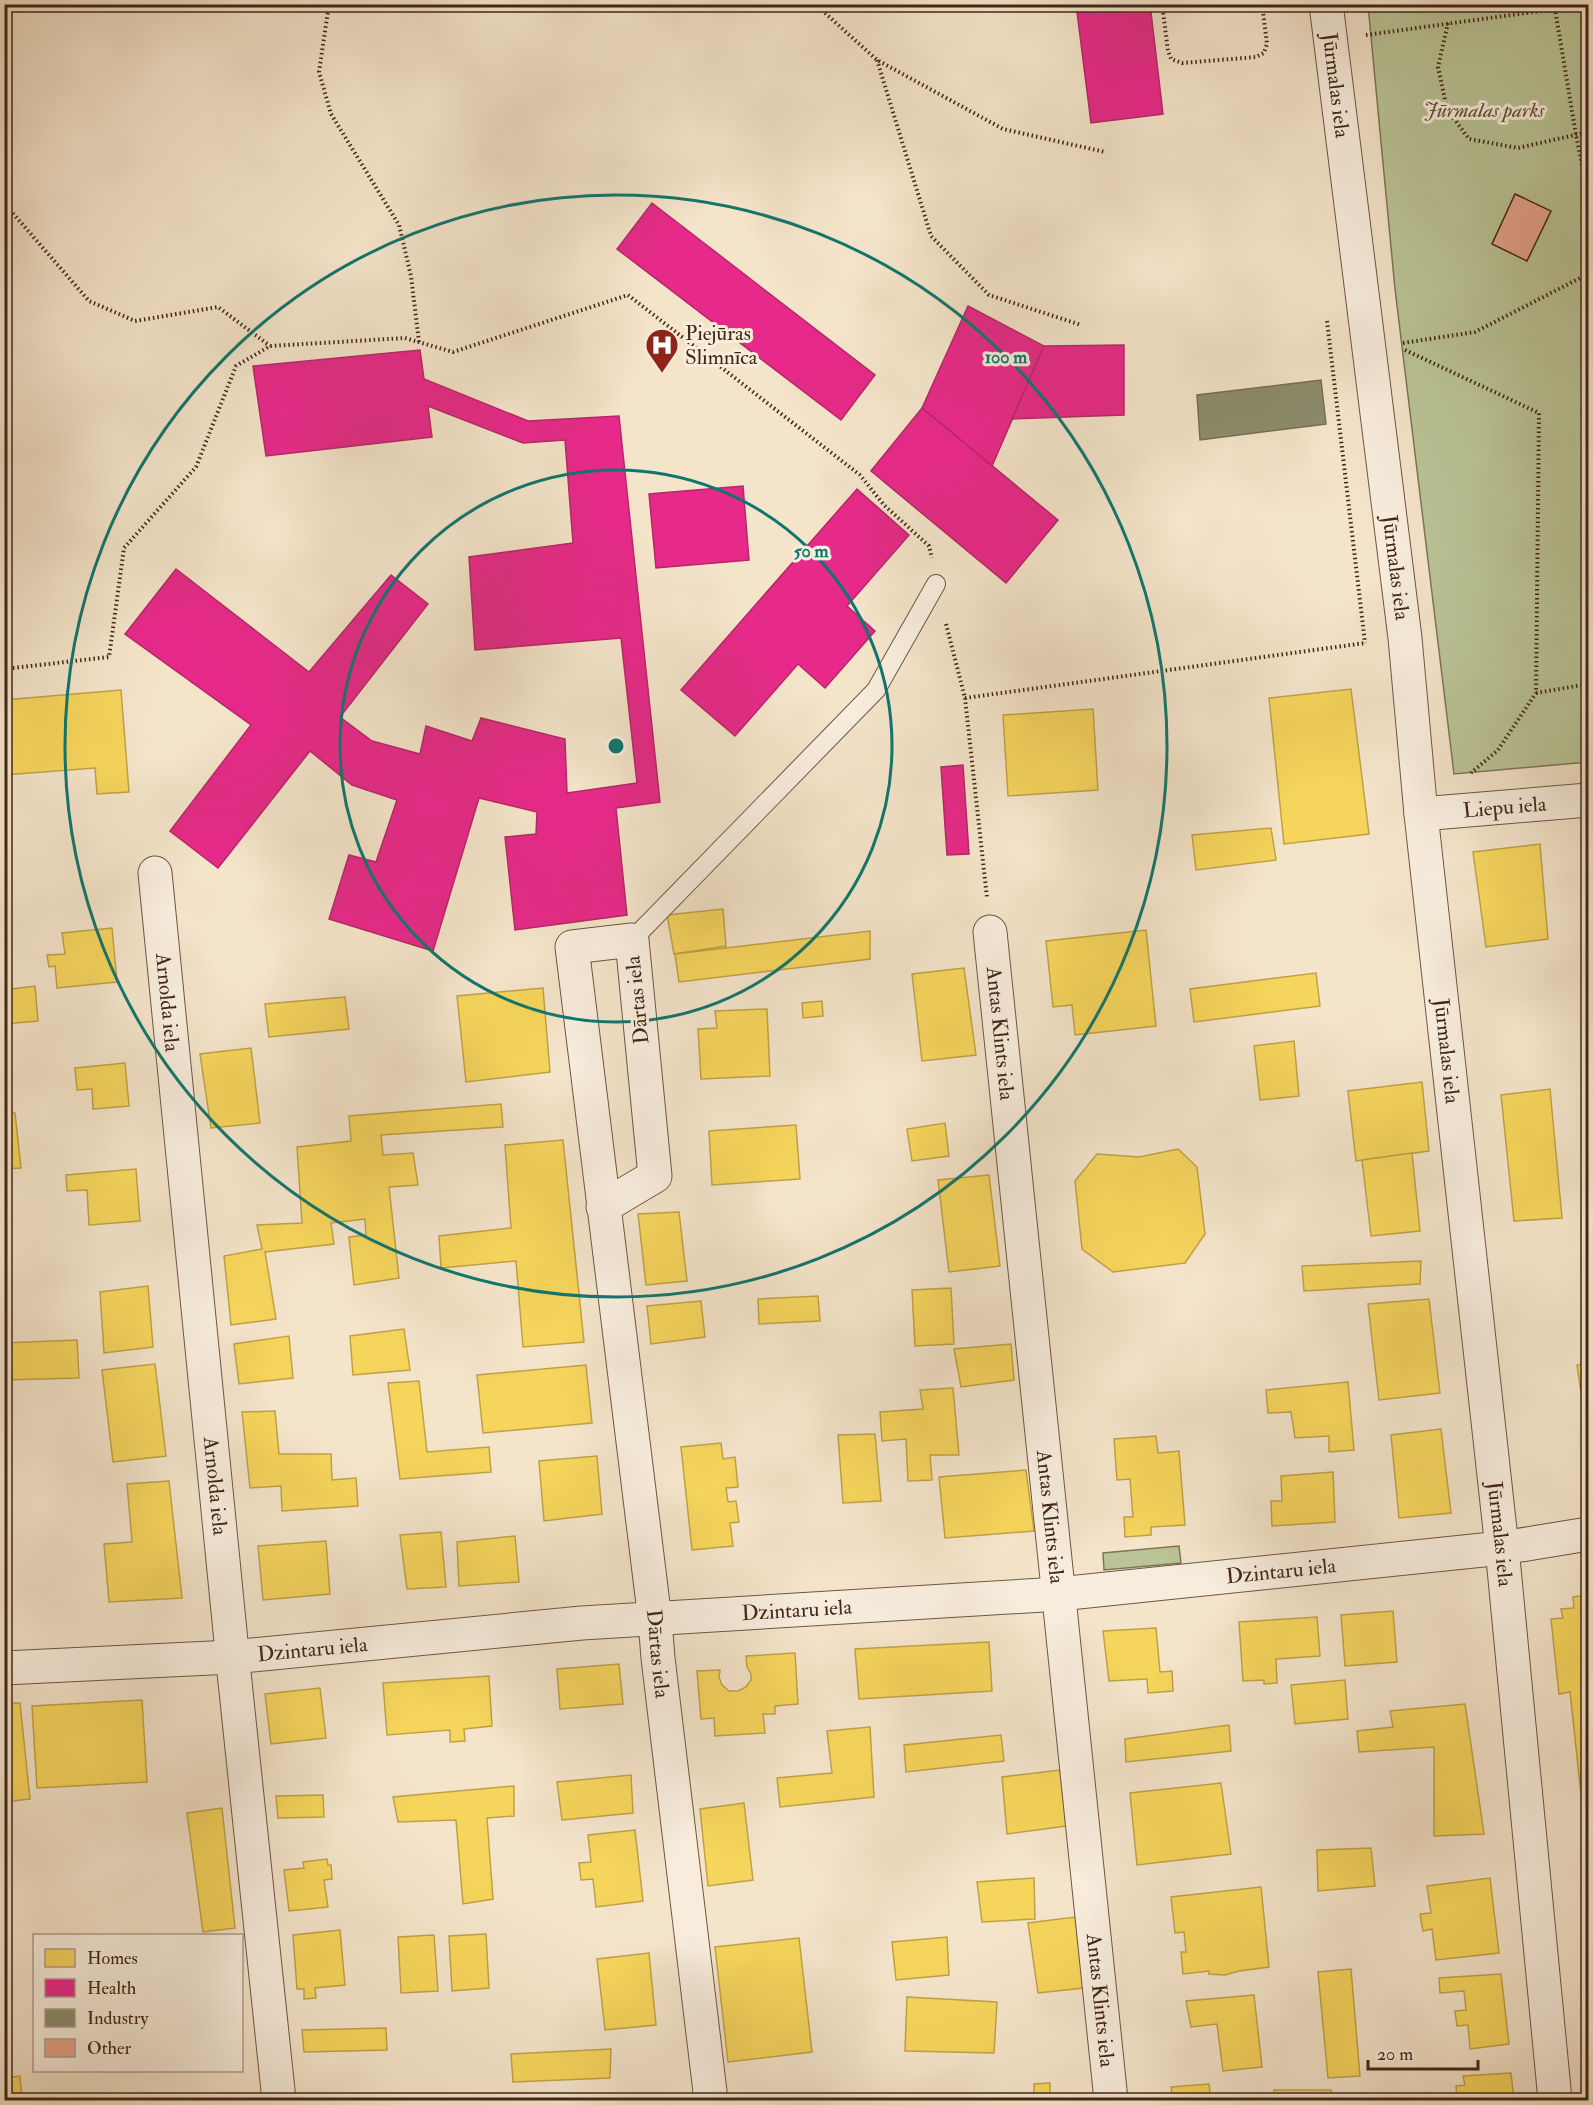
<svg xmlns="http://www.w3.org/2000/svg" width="1593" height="2105" font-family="'IM FELL Double Pica',serif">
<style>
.green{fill:#bac497;stroke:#7e7656;stroke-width:1.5}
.homes{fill:#f6d55c;stroke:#c0a147;stroke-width:1.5}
.health{fill:#e7298a;stroke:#b52867;stroke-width:1.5}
.industry{fill:#8c8c6e;stroke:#766e54;stroke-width:1.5}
.building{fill:#e7a58d;stroke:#412716;stroke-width:1.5}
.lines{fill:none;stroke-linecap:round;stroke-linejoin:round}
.lane-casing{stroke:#6e5643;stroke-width:20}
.street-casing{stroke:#6e5643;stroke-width:35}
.path{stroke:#412716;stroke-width:4;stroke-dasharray:1.5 3;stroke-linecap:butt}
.lane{stroke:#f8eddd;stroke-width:18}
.street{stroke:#f8eddd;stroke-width:33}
.ring{fill:none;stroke:#0f766e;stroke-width:3}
.labels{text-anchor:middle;stroke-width:6;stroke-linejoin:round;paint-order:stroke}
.street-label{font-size:21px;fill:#412716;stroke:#f8eddd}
.park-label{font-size:21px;font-style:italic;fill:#5f4e36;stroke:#f8eddd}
.poi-label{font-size:21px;fill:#412716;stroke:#f8eddd;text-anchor:start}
.centre{fill:#0f766e;stroke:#f8eddd;stroke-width:3}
.ring-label{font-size:18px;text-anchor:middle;font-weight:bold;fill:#0f766e;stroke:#f8eddd;stroke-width:6;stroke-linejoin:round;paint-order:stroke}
</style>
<rect width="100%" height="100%" fill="#f4e4ca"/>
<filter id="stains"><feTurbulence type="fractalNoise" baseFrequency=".00333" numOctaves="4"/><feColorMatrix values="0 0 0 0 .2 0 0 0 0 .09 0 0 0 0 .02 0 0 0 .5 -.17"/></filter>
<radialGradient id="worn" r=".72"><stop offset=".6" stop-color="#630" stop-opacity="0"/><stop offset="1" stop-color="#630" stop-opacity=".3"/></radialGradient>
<g class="green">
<path d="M1368,5h220v757l-134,12 -59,-485z"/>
<path d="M1179,1546l2,17 -77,7 -1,-17z"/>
</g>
<g class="homes">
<path d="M1351,689l18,145 -85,10 -15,-146z"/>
<path d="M121,690l8,102 -32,2 -2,-26 -91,7v-75z"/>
<path d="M1093,709l5,81 -90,6 -5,-81z"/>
<path d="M1271,828l5,32 -80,10 -4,-35z"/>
<path d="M1540,844l8,95 -62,8 -13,-95z"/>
<path d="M723,909l3,37 -52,8 -7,-39z"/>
<path d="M112,928l5,54 -60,6 -2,-22 -6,1 -2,-12 18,-1 -3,-21z"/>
<path d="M1146,930l10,96 -81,9 -3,-30 -19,2 -7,-66z"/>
<path d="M870,931v28l-191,23 -4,-28z"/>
<path d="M964,968l12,87 -54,6 -10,-87z"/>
<path d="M1316,973l4,33 -126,16 -4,-33z"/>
<path d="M35,986l3,35 -34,3v-34z"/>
<path d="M543,988l7,84 -84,10 -9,-86z"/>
<path d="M345,997l4,32 -80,8 -4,-33z"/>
<path d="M822,1001l1,15 -20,2 -1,-15z"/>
<path d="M767,1009l3,67 -69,3 -3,-50 19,-1 -2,-17z"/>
<path d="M1294,1041l5,55 -39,4 -6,-54z"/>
<path d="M251,1048l9,75 -49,5 -11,-74z"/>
<path d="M125,1063l4,43 -36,3 -1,-20 -15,1 -2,-22z"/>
<path d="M1422,1082l7,69 -73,10 -8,-70z"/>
<path d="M1550,1089l12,129 -48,3 -13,-126z"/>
<path d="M501,1104l2,23 -122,8 2,20 30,-2 5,32 -29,2 10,91 -45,7 -5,-48 17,-2 -1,-16 -34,4 3,21 -69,8 11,67 -45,6 -7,-69 38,-7 -5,-24 45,-2 -5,-76 54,-6 -2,-25z"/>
<path d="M4,1113h11l6,55 -17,1z"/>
<path d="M945,1123l4,33 -37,5 -5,-32z"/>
<path d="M796,1125l4,54 -88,6 -3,-54z"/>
<path d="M563,1140l21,202 -61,5 -7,-86 -75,7 -2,-32 72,-8 -6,-83z"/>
<path d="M1178,1149l19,18 8,67 -20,29 -72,9 -31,-23 -7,-68 22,-27 42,3z"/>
<path d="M1412,1153l8,78 -49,5 -9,-76z"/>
<path d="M136,1169l4,52 -51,4 -2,-35 -20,1 -1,-16z"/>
<path d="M989,1175l11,91 -51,6 -11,-92z"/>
<path d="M679,1212l8,69 -41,4 -8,-71z"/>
<path d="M1421,1261l-1,23 -116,7 -2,-25z"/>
<path d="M148,1286l5,61 -49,6 -4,-61z"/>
<path d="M951,1288l3,56 -39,2 -3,-56z"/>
<path d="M818,1296l2,25 -61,3 -1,-25z"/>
<path d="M1429,1299l11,94 -61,7 -11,-96z"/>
<path d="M701,1301l4,36 -54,7 -4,-38z"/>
<path d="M404,1329l6,41 -57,5 -3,-39z"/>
<path d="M289,1336l4,42 -54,6 -5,-40z"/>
<path d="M77,1340l2,38 -75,2v-37z"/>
<path d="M1011,1344l3,36 -53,7 -7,-38z"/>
<path d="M1588,1363v76l-11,-74z"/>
<path d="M155,1364l11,92 -53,6 -11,-92z"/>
<path d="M586,1365l6,58 -109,10 -6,-58z"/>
<path d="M419,1381l8,71 62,-5 2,25 -91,7 -12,-96z"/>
<path d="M1348,1382l6,68 -25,2v-16l-34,2 -4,-26 -23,1 -2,-23z"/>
<path d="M953,1388l6,67h-29l2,25 -24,1 -2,-42 -24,2 -2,-29 43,-3 -3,-19z"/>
<path d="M275,1411l4,43h52l1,26 24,-2 2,28 -76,5 -1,-25 -31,2 -8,-76z"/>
<path d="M1441,1429l10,84 -52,5 -8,-83z"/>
<path d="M875,1434l6,67 -38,2 -5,-68z"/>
<path d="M1156,1436l2,17 21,-2 6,74 -34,2v8l-26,2 -1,-20h9l-3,-38 -13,1 -3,-41z"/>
<path d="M721,1443l2,16 12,-2 3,30 -12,1 2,14 8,-1 3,21 -9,1 3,23 -41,4 -11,-103z"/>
<path d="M597,1456l5,58 -58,7 -5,-60z"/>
<path d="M1026,1470l8,61 -89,7 -6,-61z"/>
<path d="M1333,1472l2,50 -63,4 -1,-25h11l-1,-25z"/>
<path d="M169,1481l13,117 -73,4 -5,-58 28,-2 -5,-58z"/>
<path d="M441,1532l5,55 -39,2 -7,-54z"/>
<path d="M515,1536l4,46 -60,4 -2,-44z"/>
<path d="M326,1541l4,53 -67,6 -5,-54z"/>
<path d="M1588,1595v198l-7,1 -11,-102 -11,2 -8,-75 12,-1 -2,-9 13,-1 -1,-11z"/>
<path d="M1393,1611l4,51 -52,4 -4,-51z"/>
<path d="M1317,1617l3,39 -44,3 1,24 -13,1v-4l-21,1 -4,-59z"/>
<path d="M1156,1628l4,44 12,-1 1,20 -25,2 -1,-14 -38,2 -6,-50z"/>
<path d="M989,1642l3,49 -133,8 -4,-50z"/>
<path d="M795,1653l3,51 -23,2v8h-12l2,19 -50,3 -1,-18 -13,1 -4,-48 23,-1 -1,7 3,8 7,6h9l8,-4 5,-7v-6l-4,-7 -1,-11z"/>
<path d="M619,1664l4,40 -63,5 -3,-40z"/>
<path d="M489,1676l3,50 -28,3 1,12 -15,1v-12l-63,5 -4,-52z"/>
<path d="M1345,1680l3,39 -53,5 -4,-39z"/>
<path d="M320,1688l6,50 -55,6 -6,-50z"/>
<path d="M142,1700l5,82 -110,6 -5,-82z"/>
<path d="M4,1703h16l10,96 -26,3z"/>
<path d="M1465,1704l19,130 -50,2v-89l-75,5 -2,-21 36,-4 -3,-16z"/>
<path d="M1229,1725l2,26 -105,11 -1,-23z"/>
<path d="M870,1727l4,70 -94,10 -3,-29 55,-5 -5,-42z"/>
<path d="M1001,1735l3,26 -98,11 -2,-27z"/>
<path d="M1060,1770l6,56 -59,8 -5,-57z"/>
<path d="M631,1775l2,38 -71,7 -5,-38z"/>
<path d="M1221,1783l10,71 -94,11 -7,-72z"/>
<path d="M514,1786v30l-27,2 6,81 -30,5 -7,-84 -58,2 -5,-25z"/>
<path d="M323,1795l1,22 -46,1 -2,-22z"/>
<path d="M744,1803l9,77 -45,6 -8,-77z"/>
<path d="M222,1808l13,120 -32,4 -16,-119z"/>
<path d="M635,1830l8,71 -47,6 -3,-28 -12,1 -2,-17 12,-1 -3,-27z"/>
<path d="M1371,1848l4,38 -57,5 -1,-41z"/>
<path d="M327,1859l1,6h3l1,14 -8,1 4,27 -39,4 -5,-41 20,-2 -1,-6z"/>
<path d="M1034,1878l1,41 -53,3 -5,-40z"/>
<path d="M1490,1878l9,75 -63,7 -4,-31 -9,2 -3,-17 11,-1 -4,-27z"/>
<path d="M1261,1887l8,80 -30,4 -14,4 -16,-1v-3l-26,3 -2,-22h5l-2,-20 -9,1 -4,-36z"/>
<path d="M1075,1917l9,71 -46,5 -10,-70z"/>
<path d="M340,1930l5,55 -30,3 1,10 -12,1v-10h-7l-4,-54z"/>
<path d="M486,1934l3,54 -37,3 -3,-55z"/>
<path d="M434,1935l4,56 -37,2 -3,-56z"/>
<path d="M947,1937l2,38 -53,5 -4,-38z"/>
<path d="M799,1938l13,114 -84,10 -13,-115z"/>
<path d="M649,1953l7,72 -51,5 -8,-71z"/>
<path d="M1351,1969l9,107 -32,2 -10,-106z"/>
<path d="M1501,1974l8,70 -39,5 -2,-24 -11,1 -2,-15 11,-1 -2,-19 -24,2 -1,-15z"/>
<path d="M1254,1995l8,72 -39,4 -6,-47 -26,3 -5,-26z"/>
<path d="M907,1997l90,5 -3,51 -89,-2z"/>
<path d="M386,2028l1,22 -83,2 -2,-22z"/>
<path d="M611,2049l-1,29 -97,4 -2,-28z"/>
<path d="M1511,2073l3,27h-57l-1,-14 9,-1 -2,-9z"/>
<path d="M20,2076l2,24h-18v-22z"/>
<path d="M1050,2083v17l37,-1v1h-77h24v-16z"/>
<path d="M1209,2084l2,16h-38l-2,-13z"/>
<path d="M1274,2090h57l1,10h-58z"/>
</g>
<g class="health">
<path d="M1076,4h74l13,110 -72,9z"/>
<path d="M652,203l223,172 -34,45 -224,-171z"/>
<path d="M968,306l76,40 -52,120 -70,-58z"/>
<path d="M1124,345v70l-112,4 32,-73z"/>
<path d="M420,350l4,29 104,42 91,-5 41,386 -44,6 11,107 -112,15 -10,-93 31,-3 1,-22 -58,-14 -46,153 -104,-32 20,-64 27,7 21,-62 -45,-15 -42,-34 -92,117 -48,-37 81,-106 -126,-91 51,-65 133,103 82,-97 37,29 -88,113 32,24 48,13 6,-28 46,15 9,-23 84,21 2,54 70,-10 -16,-145 -146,12 -6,-93 104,-14 -8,-103 -42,3 -95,-37 4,31 -166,19 -13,-90z"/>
<path d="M922,408l136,112 -52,63 -135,-112z"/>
<path d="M743,486l6,74 -93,8 -7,-74z"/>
<path d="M857,489l52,46 -62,71 28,25 -50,57 -27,-24 -63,72 -54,-46z"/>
<path d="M963,765l6,89 -22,1 -6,-88z"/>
</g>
<path class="industry" d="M1321,380l5,44 -126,16 -3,-45z"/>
<path class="building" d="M1515,194l36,17 -24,50 -35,-17z"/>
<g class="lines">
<g class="lane-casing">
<path id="lane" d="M632,940l244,-250 60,-106"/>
</g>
<g class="street-casing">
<g id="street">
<path id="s1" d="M1326,4l79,634 16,176 81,734 53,552"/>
<path id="s2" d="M1421,814l167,-14"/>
<path id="s3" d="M155,873l80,809 44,418"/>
<path id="s4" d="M990,932l121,1168"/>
<path id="s5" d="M603,1207l52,-31 -23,-236 -60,7 83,673 3,38 53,442"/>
<path id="s6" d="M4,1668l228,-11 350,-34 477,-29 443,-46 86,-14"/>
</g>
</g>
<g class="path">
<path d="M329,4l-10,68 12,42 68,111 12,51 8,66"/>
<path d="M815,4l62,56 126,69 102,23"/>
<path d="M1162,4l6,47 3,8 11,4 74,-6 8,-4 3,-9 -5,-40"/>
<path d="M1557,4l-2,5 21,126 12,59"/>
<path d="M1448,23l-10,44 9,42 22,30 49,9 70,-16"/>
<path d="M1366,35l189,-26 17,-5"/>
<path d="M877,60l54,176 58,59 92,30"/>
<path d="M4,203l85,98 46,20 83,-14 52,39"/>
<path d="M1327,321l38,322"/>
<path d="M1403,343l72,-11 113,-58"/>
<path d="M1405,350l134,63 -3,280 -38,57 -27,23"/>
<path d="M946,624l19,74 22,200"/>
<path d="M4,669l105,-12 15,-109 72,-81 40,-101 34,-20 135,-8 48,14 175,-57 232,180 24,30 45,41 3,12"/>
<path d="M1536,693l52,-9"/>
<path d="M965,698l400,-55"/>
</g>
<use href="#lane" class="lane"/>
<use href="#street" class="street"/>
</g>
<g class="ring">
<circle cx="616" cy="746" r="276"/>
<circle cx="616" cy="746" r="551"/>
</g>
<defs>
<g id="hospital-pin" transform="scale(1.725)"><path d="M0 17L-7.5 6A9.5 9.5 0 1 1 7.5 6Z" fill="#8f2418" stroke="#f8eddd"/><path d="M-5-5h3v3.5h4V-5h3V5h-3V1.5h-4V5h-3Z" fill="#fff"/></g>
</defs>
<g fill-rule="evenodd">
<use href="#hospital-pin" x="662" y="345"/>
</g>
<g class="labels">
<g class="street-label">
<text dy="7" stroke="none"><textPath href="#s1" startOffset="82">Jūrmalas iela</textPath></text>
<text dy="7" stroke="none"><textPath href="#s1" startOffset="568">Jūrmalas iela</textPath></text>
<text dy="7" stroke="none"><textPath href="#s2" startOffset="84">Liepu iela</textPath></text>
<text transform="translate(637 1000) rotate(-96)" y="7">Dārtas iela</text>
<text dy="7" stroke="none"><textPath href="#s3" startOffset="130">Arnolda iela</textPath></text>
<text dy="7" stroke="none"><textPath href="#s4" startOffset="102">Antas Klints iela</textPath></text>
<text dy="7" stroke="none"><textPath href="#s1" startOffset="1054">Jūrmalas iela</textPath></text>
<text dy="7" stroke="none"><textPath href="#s3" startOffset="616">Arnolda iela</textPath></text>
<text dy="7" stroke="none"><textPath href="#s4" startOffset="588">Antas Klints iela</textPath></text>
<text dy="7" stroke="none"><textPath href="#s1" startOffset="1540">Jūrmalas iela</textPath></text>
<text dy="7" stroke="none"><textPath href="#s6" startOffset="1281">Dzintaru iela</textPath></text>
<text dy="7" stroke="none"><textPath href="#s6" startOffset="795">Dzintaru iela</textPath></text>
<text dy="7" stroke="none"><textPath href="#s6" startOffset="309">Dzintaru iela</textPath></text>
<text dy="7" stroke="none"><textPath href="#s5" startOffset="1070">Dārtas iela</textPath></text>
<text dy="7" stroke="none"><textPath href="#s4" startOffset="1074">Antas Klints iela</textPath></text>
</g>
<g class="park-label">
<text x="1484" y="117">Jūrmalas parks</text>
</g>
<g class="poi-label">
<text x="685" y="340">Piejūras<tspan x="685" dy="24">Slimnīca</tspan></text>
</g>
</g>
<circle cx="616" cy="746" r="9" class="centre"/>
<g class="ring-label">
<text x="1006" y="363">100 m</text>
<text x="811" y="557">50 m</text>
</g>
<rect width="1593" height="2105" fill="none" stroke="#f4e4ca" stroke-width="24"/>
<rect x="6" y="6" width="1581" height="2093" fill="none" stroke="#412716" stroke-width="3"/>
<rect x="12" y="12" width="1569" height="2081" fill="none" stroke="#412716" stroke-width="1.5"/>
<rect x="33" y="1934" width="210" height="138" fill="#f8eddd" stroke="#af9e8d" stroke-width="1.5"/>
<rect x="45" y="1949" width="30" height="18" fill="#f6d55c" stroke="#af9e8d" stroke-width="1.5"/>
<text x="87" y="1964" font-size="18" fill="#412716">Homes</text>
<rect x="45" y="1979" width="30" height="18" fill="#e7298a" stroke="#af9e8d" stroke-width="1.5"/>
<text x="87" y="1994" font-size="18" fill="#412716">Health</text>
<rect x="45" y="2009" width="30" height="18" fill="#8c8c6e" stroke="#af9e8d" stroke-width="1.5"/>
<text x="87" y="2024" font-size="18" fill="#412716">Industry</text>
<rect x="45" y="2039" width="30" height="18" fill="#e7a58d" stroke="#af9e8d" stroke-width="1.5"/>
<text x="87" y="2054" font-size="18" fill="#412716">Other</text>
<path d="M1368 2060v9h110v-9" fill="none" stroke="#412716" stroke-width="3"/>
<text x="1377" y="2060" font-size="18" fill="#412716" stroke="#f8eddd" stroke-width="4.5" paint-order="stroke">20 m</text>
<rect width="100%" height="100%" filter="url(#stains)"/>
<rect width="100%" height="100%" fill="url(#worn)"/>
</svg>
